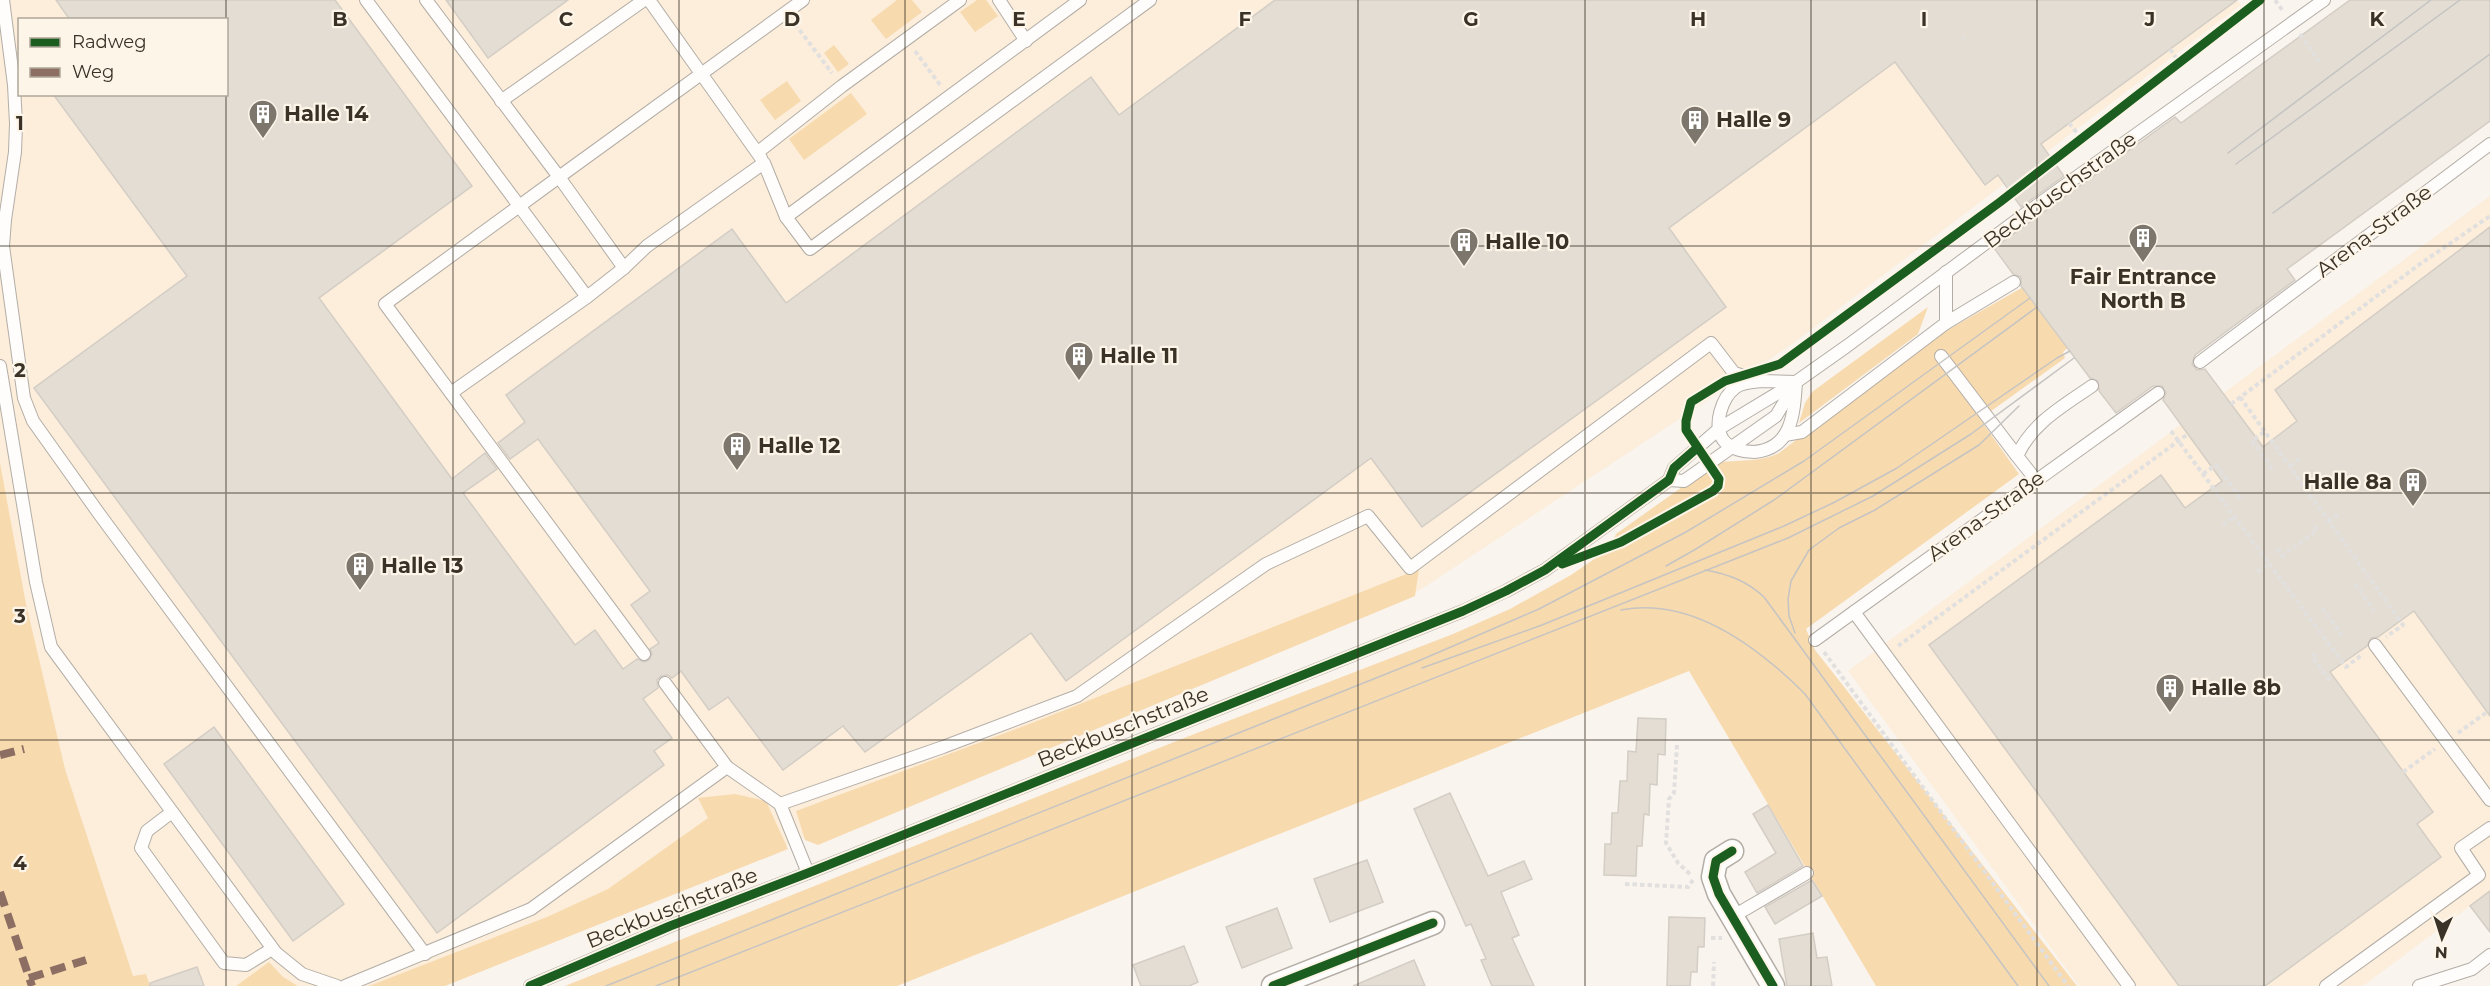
<svg xmlns="http://www.w3.org/2000/svg" width="2490" height="986" font-family="Montserrat,sans-serif">
<style>
.built{fill:#fceedb;fill-rule:evenodd}
.green{fill:#f8daaf}
.building{fill:#e3ddd3;stroke:#d3cdc5;stroke-width:1.5}
.lines{fill:none;stroke-linecap:round;stroke-linejoin:round}
.service-casing{stroke:#b3ada5;stroke-width:14}
.minor-casing{stroke:#b3ada5;stroke-width:25}
.path{stroke:#e2e0df;stroke-width:4;stroke-dasharray:4.5 3;stroke-linecap:butt}
.service{stroke:#fefdfc;stroke-width:12}
.minor{stroke:#fefdfc;stroke-width:22}
.tram{stroke:#c5c4c2;stroke-width:1.5}
.quiet{stroke:#8d6e63;stroke-width:8;stroke-dasharray:15 8;stroke-linecap:butt}
.cycleway-casing{stroke:#fef5e9;stroke-width:13}
.cycleway{stroke:#1b5e20;stroke-width:9}
.grid{fill:none;stroke:#3a3226;stroke-width:1.5;stroke-opacity:0.55}
.labels{text-anchor:middle;stroke-width:4.5;stroke-linejoin:round;paint-order:stroke}
.poi-label{font-size:21px;font-weight:bold;fill:#3a3226;stroke:#fef5e9;text-anchor:start}
.street-label{font-size:21px;fill:#3a3226;stroke:#fef5e9}
.grid-label{font-size:20px;text-anchor:middle;font-weight:bold;fill:#3a3226;stroke:#fef5e9;stroke-width:4.5;stroke-linejoin:round;paint-order:stroke}
</style>
<rect width="100%" height="100%" fill="#f9f4ee"/>
<g class="built">
<path d="M0,0h2237l4,5 -454,343 -367,242 -982,396h-307l-70,-216 -61,-286zM20,20h206v74h-206z"/>
<path d="M2490,196v736l-20,-26 -107,80h-284l-231,-315z"/>
</g>
<g class="green">
<path d="M897,0h15l10,12 -36,27 -15,-19z"/>
<path d="M977,0h9l12,16 -23,16 -15,-20z"/>
<path d="M834,45l15,19 -11,8 -14,-19z"/>
<path d="M787,81l14,20 -26,19 -15,-20z"/>
<path d="M851,93l16,21 -63,46 -15,-21z"/>
<path d="M2025,286l46,59 -8,7 2,6 -85,61 39,55 -213,155 9,21 19,24 243,312h-201l-187,-315 -792,315h-332l614,-246 274,-106 57,-25 61,-34 38,-26 7,-15 100,-71c22,-4 43,0 63,-10l144,-109z"/>
<path d="M1928,307l-10,27 -119,89 6,-20 7,-11z"/>
<path d="M0,463l26,141 39,165 68,207 13,-2 4,12h-150z"/>
<path d="M1419,569l-4,27 -597,249 -13,-5 -9,-29 236,-88z"/>
<path d="M735,794l31,7 22,48 -343,137h-76l178,-69 61,-28 100,-71 -10,-20z"/>
<path d="M269,962l14,15 15,9h-62z"/>
</g>
<g class="building">
<path d="M56,0h279l137,186 -153,112 133,181 33,-26 12,16 -34,24 112,152 20,-15 28,39 14,-10 7,3 5,-2 3,-6 -2,-5 9,-6 -28,-38 19,-14 -112,-152 -28,20 -12,-16 27,-21 -19,-27 226,-166 54,74 305,-226 28,38 156,-115h962l-196,144 23,32 -43,31 -23,-32 -13,10 -90,-123 -226,166 57,79 -304,220 -51,-69 -305,223 -35,-48 -166,119 -22,-26 -60,44 -55,-73 -19,13 -28,-39 -9,7 -4,-3 -7,1 -4,4 1,8 -15,11 29,39 -18,13 10,14 -227,168 -403,-545 153,-112 -134,-182h173v-74h-156z"/>
<path d="M446,0h122l-80,58z"/>
<path d="M2350,0h140v121l-203,148 8,11 -100,75 -3,9 5,6 8,-1 58,78 34,-26 -22,-31 215,-163v489l-76,-105 -36,26 -7,1 -4,8 -37,26 103,140 -16,12 24,33 -176,129h-86l-250,-341 232,-170 24,33 37,-27 -59,-81 3,-7 -4,-7h-9l-37,27 -17,-22 -1,-10 -8,-3 -69,-92v-9l-8,-3 -19,-26 181,-131 6,6z"/>
<path d="M1638,718l28,1 -1,36 -7,-1 -1,31 -7,-1 -1,31 -5,-1 -2,32h-5l-1,30 -32,-1 1,-31h6l1,-31h6l2,-32h7l1,-30 8,1z"/>
<path d="M214,727l130,177 -51,37 -129,-177z"/>
<path d="M1450,793l38,83 36,-15 8,18 -31,13 18,43 -7,3 22,48h-42l-11,-26 5,-1 -15,-35 -5,2 -52,-117z"/>
<path d="M1768,805l35,61 -46,27 -12,-21 31,-19 -23,-39z"/>
<path d="M1367,860l16,42 -53,20 -16,-43z"/>
<path d="M1812,880l10,16 -47,28 -10,-17z"/>
<path d="M2490,891v41l-20,-26z"/>
<path d="M1277,908l15,40 -50,20 -16,-41z"/>
<path d="M1669,917l36,1 -1,29h-6l-1,25h-6l-1,14h-23z"/>
<path d="M1813,933l4,25 10,-1 5,29h-45l-8,-47z"/>
<path d="M1184,946l14,36 -9,4h-48l-8,-21z"/>
<path d="M1414,960l11,26h-72z"/>
<path d="M197,967l7,19h-54v-3z"/>
</g>
<g class="lines">
<g class="service-casing">
<g id="service">
<path d="M3,0l11,85 2,39 -1,28 -10,68 -2,26 21,152 9,23 67,94 325,439"/>
<path d="M366,0l221,297"/>
<path d="M426,0l133,177 244,-177"/>
<path d="M649,0l112,158"/>
<path d="M999,0l27,41"/>
<path d="M501,101l143,-101"/>
<path d="M758,152l84,-66 118,-86"/>
<path d="M786,217l24,32 340,-249"/>
<path d="M624,268l-65,-91 -174,127 259,350"/>
<path d="M1946,323l68,-41"/>
<path d="M1941,356l76,100"/>
<path d="M2200,362l290,-218"/>
<path d="M0,366l36,216 15,65 225,306 26,21 35,12"/>
<path d="M1762,381l34,1c-2,32 -4,67 -42,70 -10,0 -23,-3 -30,-11 -12,-15 -2,-44 12,-54 7,-5 18,-5 26,-6z"/>
<path d="M451,393l136,-96 37,-29 23,-22 117,-83 22,54 294,-217"/>
<path d="M1785,435l17,-3 144,-109v-51"/>
<path d="M1669,480l15,1 92,-65 18,-30"/>
<path d="M2036,480l-19,-24c15,-33 46,-50 75,-70"/>
<path d="M1854,612l275,374"/>
<path d="M1815,640l343,-247"/>
<path d="M2375,645l115,155"/>
<path d="M727,767l53,37 28,69"/>
<path d="M780,804l163,-57 134,-51 189,-132 102,-48 42,52 301,-225 23,30 28,8"/>
<path d="M172,812l-25,19 -6,17 83,115 22,2 26,-16"/>
<path d="M1732,917l75,-44"/>
<path d="M345,986l186,-77 196,-142 -62,-84"/>
<path d="M530,986l140,-60 138,-53 655,-262 43,-20 39,-21 124,-90 5,-12 46,-40 76,-46 51,-36 178,-132 299,-214"/>
<path d="M2326,986l153,-111 -18,-27 29,-20"/>
<path d="M2419,986l53,-17 18,-14"/>
</g>
</g>
<g class="minor-casing">
<g id="minor">
<path d="M1732,851l-16,10 -3,16 6,17 54,92"/>
<path d="M1273,986l160,-63"/>
</g>
</g>
<g class="path">
<path d="M2275,0l8,11"/>
<path d="M795,24l37,49"/>
<path d="M1958,31h1"/>
<path d="M2300,34l19,27"/>
<path d="M1962,38l2,-1"/>
<path d="M2170,49l9,13"/>
<path d="M915,51l26,35"/>
<path d="M2069,123l12,15"/>
<path d="M2240,397l163,228 -17,12"/>
<path d="M2231,404l189,-140 70,-48"/>
<path d="M2171,431l175,236 17,-13"/>
<path d="M2264,432l-12,9 22,30"/>
<path d="M2290,466l10,-7"/>
<path d="M2203,474l13,-9 25,34"/>
<path d="M2328,521l12,-8"/>
<path d="M2223,525l12,-9"/>
<path d="M2277,549l5,7 35,-26 -5,-7"/>
<path d="M2257,572l12,-9"/>
<path d="M2355,584l19,27"/>
<path d="M2322,608l20,27"/>
<path d="M1898,646l290,-212"/>
<path d="M1824,652l244,334"/>
<path d="M2316,654l-4,3 19,25"/>
<path d="M2458,733l29,-21"/>
<path d="M1677,745l-3,48 -5,6 -3,44 12,20 14,13"/>
<path d="M2403,772l32,-23"/>
<path d="M1625,884l63,3 5,-7"/>
<path d="M1711,938h11"/>
<path d="M1713,986l1,-24"/>
</g>
<use href="#service" class="service"/>
<use href="#minor" class="minor"/>
<g class="tram">
<path d="M2228,153l203,-153"/>
<path d="M2236,164l224,-164"/>
<path d="M2273,213l217,-159"/>
<path d="M1666,566l30,-17 78,-49 263,-193"/>
<path d="M1705,570c23,4 42,11 59,27l285,389"/>
<path d="M1621,610c70,-14 138,38 184,84l213,292"/>
<path d="M1795,633l-6,-17 -1,-17 3,-18 18,-31 30,-22 36,-18 104,-65 40,-39"/>
<path d="M1422,668l120,-43 242,-99 51,-24 62,-34 160,-110 13,-7"/>
<path d="M606,986l810,-324 123,-53 147,-77 118,-71 226,-163"/>
<path d="M656,986l1132,-448 85,-42 98,-62 103,-76"/>
</g>
<g class="quiet">
<path d="M0,755l24,-6"/>
<path d="M0,892l32,94"/>
<path d="M29,978l57,-18"/>
</g>
<g class="cycleway-casing">
<g id="cycleway">
<path d="M1562,564l59,-22 92,-51 5,-5 1,-7 -33,-49v-9l5,-19 34,-21 55,-17 220,-162 260,-202"/>
<path d="M1732,851l-16,10 -3,16 6,17 54,92"/>
<path d="M530,986l140,-60 138,-53 655,-262 43,-20 39,-21 124,-90 5,-12 23,-20"/>
<path d="M1273,986l160,-63"/>
</g>
</g>
<use href="#cycleway" class="cycleway"/>
</g>
<path class="grid" d="M226,0v20M453,0v986M679,0v986M905,0v986M1132,0v986M1358,0v986M1585,0v986M1811,0v986M2037,0v986M2264,0v986M226,94v892M0,246h2490M0,493h2490M0,740h2490"/>
<defs>
<g id="building-pin" transform="scale(1.5)"><path d="M0 17L-7.5 6A9.5 9.5 0 1 1 7.5 6Z" fill="#7d766c" stroke="#fef5e9"/><path d="M-4-6H4V6H1V3H-1V6H-4ZM-2.5-4.3h1.7v1.8h-1.7ZM.8-4.3h1.7v1.8H.8ZM-2.5-1h1.7V.8h-1.7ZM.8-1h1.7V.8H.8Z" fill="#fff"/></g>
</defs>
<g fill-rule="evenodd">
<use href="#building-pin" x="263" y="114"/>
<use href="#building-pin" x="1695" y="120"/>
<use href="#building-pin" x="2143" y="238"/>
<use href="#building-pin" x="1464" y="242"/>
<use href="#building-pin" x="1079" y="356"/>
<use href="#building-pin" x="737" y="446"/>
<use href="#building-pin" x="2413" y="482"/>
<use href="#building-pin" x="360" y="566"/>
<use href="#building-pin" x="2170" y="688"/>
</g>
<g class="labels">
<g class="poi-label">
<text x="284" y="121">Halle 14</text>
<text x="1716" y="127">Halle 9</text>
<text x="1485" y="249">Halle 10</text>
<text x="2143" y="284" text-anchor="middle">Fair Entrance<tspan x="2143" dy="24">North B</tspan></text>
<text x="1100" y="363">Halle 11</text>
<text x="758" y="453">Halle 12</text>
<text x="2392" y="489" text-anchor="end">Halle 8a</text>
<text x="381" y="573">Halle 13</text>
<text x="2191" y="695">Halle 8b</text>
</g>
<g class="street-label">
<text transform="translate(2060 190) rotate(-36)" y="7">Beckbuschstraße</text>
<text transform="translate(2374 231) rotate(-37)" y="7">Arena-Straße</text>
<text transform="translate(1986 516) rotate(-36)" y="7">Arena-Straße</text>
<text transform="translate(1123 727) rotate(-22)" y="7">Beckbuschstraße</text>
<text transform="translate(672 908) rotate(-22)" y="7">Beckbuschstraße</text>
</g>
</g>
<g class="grid-label">
<text x="340" y="26">B</text>
<text x="566" y="26">C</text>
<text x="792" y="26">D</text>
<text x="1019" y="26">E</text>
<text x="1245" y="26">F</text>
<text x="1471" y="26">G</text>
<text x="1698" y="26">H</text>
<text x="1924" y="26">I</text>
<text x="2150" y="26">J</text>
<text x="2377" y="26">K</text>
<text x="20" y="130">1</text>
<text x="20" y="377">2</text>
<text x="20" y="623">3</text>
<text x="20" y="870">4</text>
</g>
<rect x="18" y="18" width="210" height="78" fill="#fef5e9" stroke="#b0a79b" stroke-width="1.5"/>
<rect x="30" y="38" width="30" height="9" fill="#1b5e20" stroke="#b0a79b" stroke-width="1.5"/>
<text x="72" y="48" font-size="18" fill="#3a3226">Radweg</text>
<rect x="30" y="68" width="30" height="9" fill="#8d6e63" stroke="#b0a79b" stroke-width="1.5"/>
<text x="72" y="78" font-size="18" fill="#3a3226">Weg</text>
<g transform="translate(2442 938) rotate(183)" stroke="#fef5e9" stroke-width="4.5" paint-order="stroke">
<path d="M0-4.5L10 22L0 15L-10 22Z" fill="#3a3226"/>
<text y="-9" font-size="16" font-weight="bold" text-anchor="middle" fill="#3a3226">N</text>
</g>
</svg>
